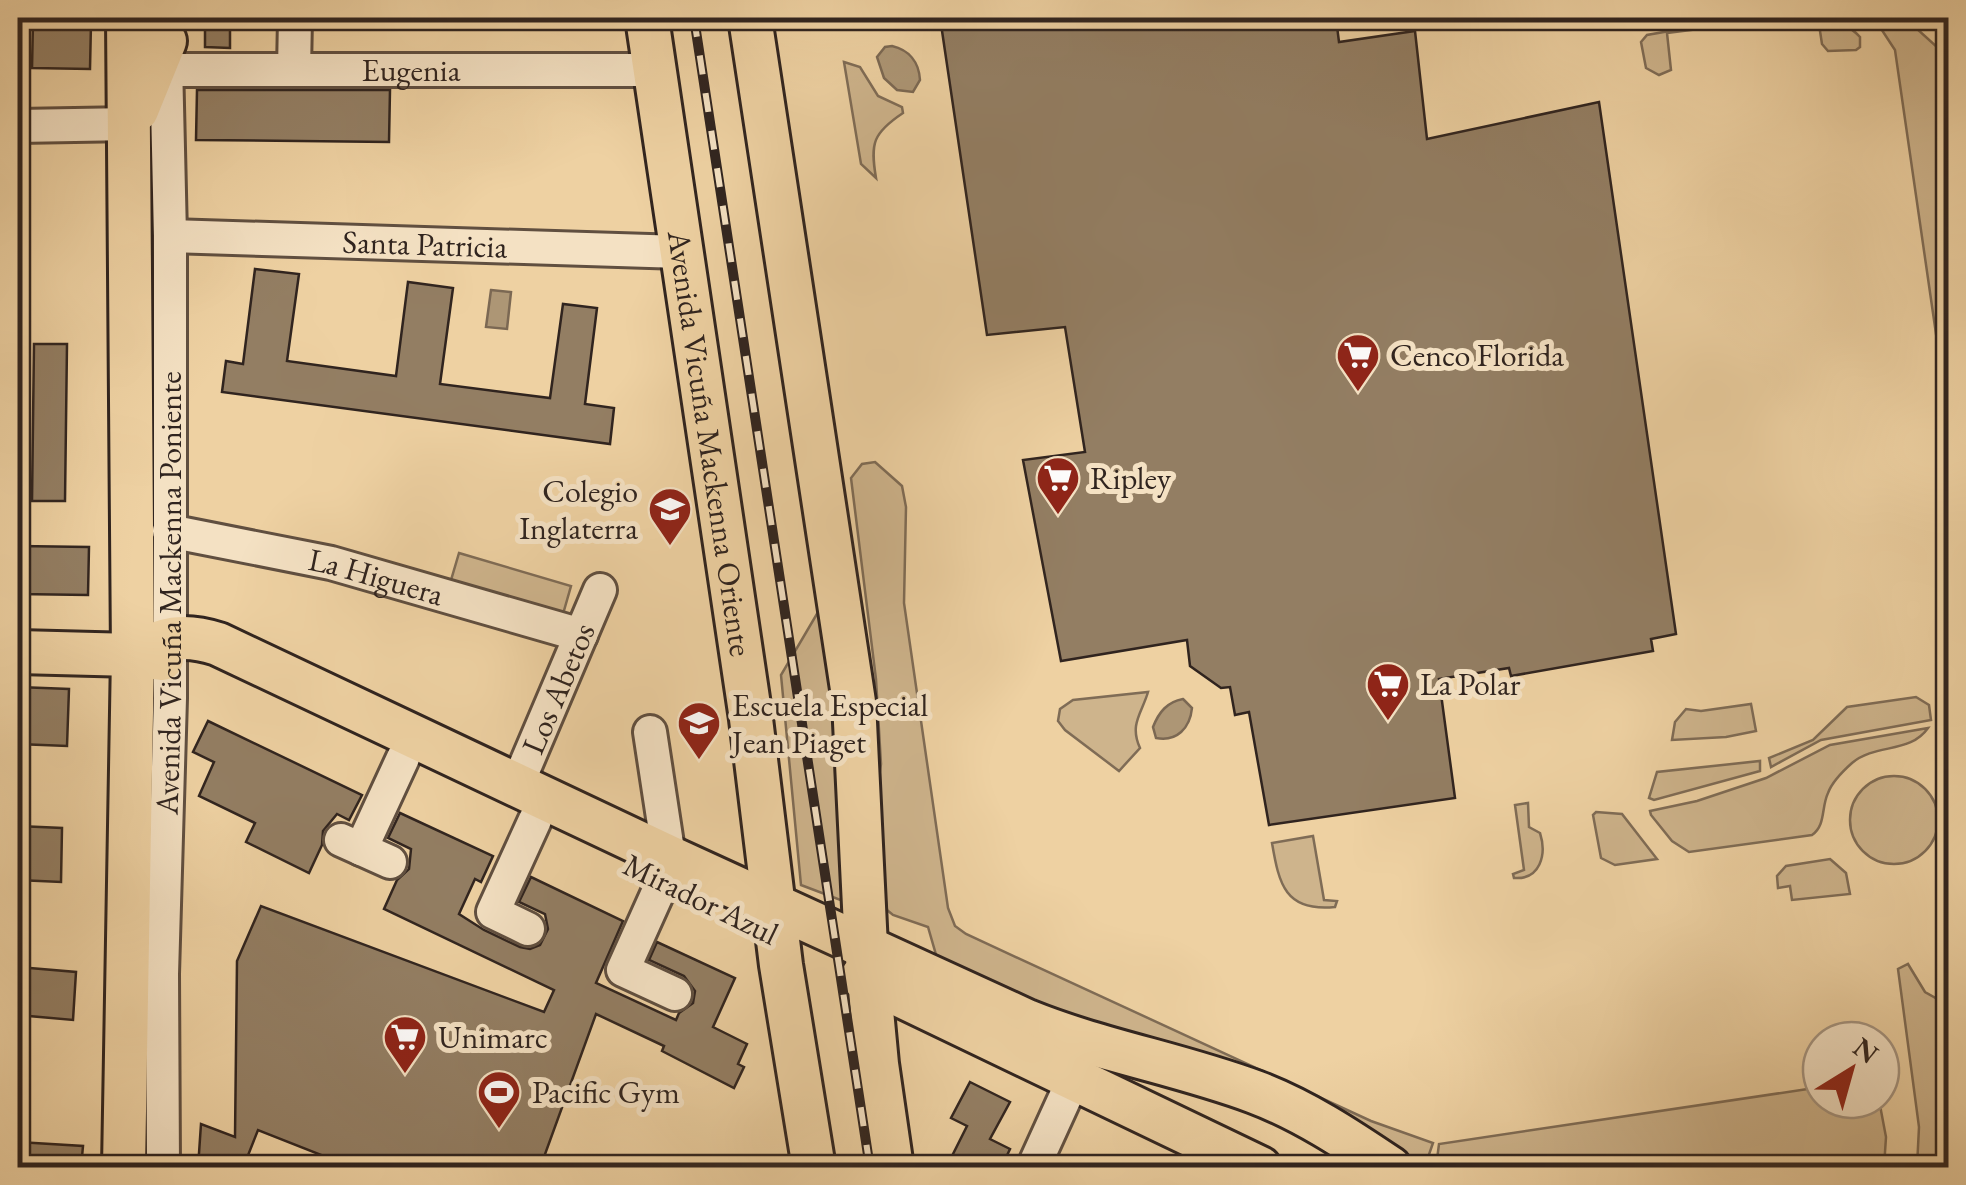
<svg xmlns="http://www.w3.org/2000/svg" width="1966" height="1185" font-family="'EB Garamond',serif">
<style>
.green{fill:#ceb48c;stroke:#7f6c56;stroke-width:2.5}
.water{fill:#ad9675;stroke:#7b6853;stroke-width:2.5}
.building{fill:#937e63;stroke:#30241f;stroke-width:2.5}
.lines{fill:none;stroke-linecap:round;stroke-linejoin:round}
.minor-casing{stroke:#604f40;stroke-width:38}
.major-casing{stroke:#30241f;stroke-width:48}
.minor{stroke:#f4e1c3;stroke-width:32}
.major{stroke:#eed1a2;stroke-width:42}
.rail-casing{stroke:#30241f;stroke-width:10}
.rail{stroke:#f4e1c3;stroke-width:6;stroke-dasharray:19;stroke-linecap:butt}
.labels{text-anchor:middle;stroke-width:10;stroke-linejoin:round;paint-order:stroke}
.street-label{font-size:32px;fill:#30241f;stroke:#f4e1c3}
.poi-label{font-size:32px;fill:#30241f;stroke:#f4e1c3;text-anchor:start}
</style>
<rect width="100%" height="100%" fill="#eed1a2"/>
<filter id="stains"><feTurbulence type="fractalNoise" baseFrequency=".002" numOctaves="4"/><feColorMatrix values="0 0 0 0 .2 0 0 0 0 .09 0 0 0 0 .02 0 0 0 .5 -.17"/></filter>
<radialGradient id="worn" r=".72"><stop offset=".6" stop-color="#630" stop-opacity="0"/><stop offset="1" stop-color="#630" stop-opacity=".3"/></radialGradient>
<g class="green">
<path d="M1743,18h43l-119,15 4,37 -12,5 -13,-7 -5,-26 6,-7z"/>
<path d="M1818,18c15,-1 32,8 42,19v10l-4,3 -28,1 -6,-7z"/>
<path d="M1874,18h31l43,39v360l-53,-367z"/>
<path d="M844,62l16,5 18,29 24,11 1,6c-30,20 -33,30 -27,65l-15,-14z"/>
<path d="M875,462l27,24 4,21 -2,96 44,305 7,18 11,8 405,187 62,22 -8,23 -45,-26 -313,-118 -130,-64 -9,-31 -35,-12 -6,-5 -13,-100 7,-46 -5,-85 -25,-201 11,-14z"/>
<path d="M459,553l112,33 -10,35 -112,-34z"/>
<path d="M821,607l16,109 6,185 -42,-16 -20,-210z"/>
<path d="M1148,692c-6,21 -19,32 -8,56l-21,23 -54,-41 -7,-9 2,-12 13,-9z"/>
<path d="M1916,697l13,8 2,15 -110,20 -50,27 -2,-9 44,-18 34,-33z"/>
<path d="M1751,704l5,27 -30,6 -54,3 3,-18 11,-13 15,2z"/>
<path d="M1928,728c-18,26 -52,15 -76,35 -9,8 -20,19 -24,30 -7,15 -2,32 -16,42l-123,17 -17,-11 -21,-26 -1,-4 47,-10 69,-23 64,-33z"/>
<path d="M1760,761v10l-106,29 -5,-2 8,-26z"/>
<circle cx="1894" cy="820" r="44"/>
<path d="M1528,803l1,24 11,6c7,22 0,47 -26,45l-1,-4 11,-4 -9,-65z"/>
<path d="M1596,812l26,2 35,45 -42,6 -14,-7 -8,-43z"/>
<path d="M1313,836l11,64 13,1 -2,6c-50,5 -56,-23 -63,-64z"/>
<path d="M1830,859l16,14 4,21 -58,6 -2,-14 -12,2 -1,-12 9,-10z"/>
<path d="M1908,964l17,28 23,13v162h-31l2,-40 -21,-158z"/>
<path d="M1821,1087v13h58l7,37 -2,30h-448l3,-23z"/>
</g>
<g class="water">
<path d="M892,46c17,4 27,16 28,34l-7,12 -16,-2 -13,-12 -7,-21 8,-10z"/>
<path d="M491,290l20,2 -4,37 -21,-2z"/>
<path d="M1183,699l9,9c-2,20 -15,34 -36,30l-3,-11c6,-15 14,-25 30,-28z"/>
</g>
<g class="building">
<path d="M205,18h25v30l-25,-1z"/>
<path d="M997,18h339l3,24 76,-11 12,108 172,-37 77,532 -25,5 2,12 -142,25 -2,-8 -70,11 16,119 -186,27 -20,-113 -14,3 -5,-28 -9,1 -31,-22 -3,-26 -126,21 -38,-201 62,-8 -20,-125 -78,8 -46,-311z"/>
<path d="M33,22l58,1 -1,46 -58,-1z"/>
<path d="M197,90h193l-1,52 -193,-2z"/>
<path d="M255,269l44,5 -12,87 109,15 12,-94 45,6 -13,96 110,14 13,-94 34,4 -12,96 29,4 -4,36 -388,-52 4,-31 17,3z"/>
<path d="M34,344h33l-2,157h-33z"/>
<path d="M18,546l71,1 -1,48 -70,-1z"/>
<path d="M18,687l51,2 -2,57 -49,-2z"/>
<path d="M208,721l154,74 -13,25 -12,-6 -14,17 -1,14 -13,28 -63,-31 9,-19 -56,-27 15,-34 -21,-10z"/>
<path d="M400,813l93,43 -12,26 -6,-3 -16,35 25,16 36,17 10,2 10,-4 8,-16 -3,-15 -26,-12 12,-25 92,44 -27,62 80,37 3,-7 14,-10 2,-12 -11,-15 -35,-16 8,-18 78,36 -22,49 34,17 -9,20 6,3 -10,21 -72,-37 2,-5 -68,-32 -56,154h-186l-96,-38 -15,38h-45l3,-44 34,13 2,-176 24,-55 283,106 10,-22 -170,-81 13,-29 12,-11 2,-20 -23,-11z"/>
<path d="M18,826l44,2 -1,54 -43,-2z"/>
<path d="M18,967l58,5 -3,48 -55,-5z"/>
<path d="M970,1082l40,20 -20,37 20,10 -9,19h-55l21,-42 -16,-8z"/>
<path d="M18,1142l65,4 -2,22h-63z"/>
</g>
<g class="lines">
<g class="minor-casing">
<g id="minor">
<path id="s1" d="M166,70h488"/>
<path d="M294,70l1,-52"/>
<path d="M18,126l113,-2"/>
<path id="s2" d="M170,236l511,16"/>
<path id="s3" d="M169,531l162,32 250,72"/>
<path d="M650,732l19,125"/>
<path id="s4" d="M517,785l83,-195"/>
<path d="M341,840l49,22"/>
<path d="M361,849l42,-91"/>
<path d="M663,881l-40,89 52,24"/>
<path d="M528,929l-35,-17 42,-92"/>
<path id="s5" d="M163,1168l-1,-194 8,-276v-462l-5,-218"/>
<path d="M1033,1168l41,-90"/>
</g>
</g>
<g class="major-casing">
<g id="major">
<path id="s6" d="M647,18l104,701 30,246 33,203"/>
<path d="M750,18l104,684 12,245 11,117 15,104"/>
<path d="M137,110l28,-69"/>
<path d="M18,652l115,3 29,4"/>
<path d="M133,655c30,-18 51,-22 85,-11l451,213 358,164c74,30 153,43 228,71 48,18 92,47 135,76"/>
<path d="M862,977l398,191"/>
<path d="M124,1168l9,-513 -5,-637"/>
</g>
</g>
<use href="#minor" class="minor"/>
<use href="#major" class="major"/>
<g class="rail-casing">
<path id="rail" d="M694,18l176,1150"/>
</g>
<use href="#rail" class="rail"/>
</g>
<defs>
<g id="supermarket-pin" transform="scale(2.25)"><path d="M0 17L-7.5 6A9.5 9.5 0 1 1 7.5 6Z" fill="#8f2418" stroke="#f4e1c3"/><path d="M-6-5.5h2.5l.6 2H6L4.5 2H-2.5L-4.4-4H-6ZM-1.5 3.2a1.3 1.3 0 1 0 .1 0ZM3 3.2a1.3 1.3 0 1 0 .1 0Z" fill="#fff"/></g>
<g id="school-pin" transform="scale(2.25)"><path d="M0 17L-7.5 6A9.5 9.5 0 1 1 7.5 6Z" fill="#8f2418" stroke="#f4e1c3"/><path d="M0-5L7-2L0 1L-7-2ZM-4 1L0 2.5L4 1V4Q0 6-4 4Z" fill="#fff"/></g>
<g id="stadium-pin" transform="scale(2.25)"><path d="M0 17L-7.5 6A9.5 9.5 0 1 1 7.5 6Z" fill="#8f2418" stroke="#f4e1c3"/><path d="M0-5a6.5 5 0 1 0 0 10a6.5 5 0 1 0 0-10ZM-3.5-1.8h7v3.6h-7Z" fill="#fff"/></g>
</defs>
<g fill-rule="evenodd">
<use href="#supermarket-pin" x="1358" y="355"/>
<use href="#supermarket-pin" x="1058" y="478"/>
<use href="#school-pin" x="670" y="509"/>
<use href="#supermarket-pin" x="1388" y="684"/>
<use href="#school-pin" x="699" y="723"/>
<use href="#supermarket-pin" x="405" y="1037"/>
<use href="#stadium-pin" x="499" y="1092"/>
</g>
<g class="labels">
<g class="street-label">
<text dy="11" stroke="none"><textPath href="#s1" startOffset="245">Eugenia</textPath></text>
<text dy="11" stroke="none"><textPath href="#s2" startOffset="255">Santa Patricia</textPath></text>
<text dy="11" stroke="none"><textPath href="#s6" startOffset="430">Avenida Vicuña Mackenna Oriente</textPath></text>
<text dy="11" stroke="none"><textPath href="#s3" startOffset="212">La Higuera</textPath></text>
<text dy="11" stroke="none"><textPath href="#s5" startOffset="575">Avenida Vicuña Mackenna Poniente</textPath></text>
<text dy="11" stroke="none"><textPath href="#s4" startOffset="105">Los Abetos</textPath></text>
<text transform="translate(701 899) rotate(26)" y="11">Mirador Azul</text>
</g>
<g class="poi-label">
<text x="1390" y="366">Cenco Florida</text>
<text x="1090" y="489">Ripley</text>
<text x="638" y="502" text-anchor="end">Colegio<tspan x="638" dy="37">Inglaterra</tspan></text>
<text x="1420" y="695">La Polar</text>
<text x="732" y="716">Escuela Especial<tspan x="732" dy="37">Jean Piaget</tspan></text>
<text x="438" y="1048">Unimarc</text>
<text x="532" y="1103">Pacific Gym</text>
</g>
</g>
<rect width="1966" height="1185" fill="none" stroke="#eed1a2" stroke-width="60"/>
<rect x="20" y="20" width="1926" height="1145" fill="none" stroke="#30241f" stroke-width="5"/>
<rect x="30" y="30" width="1906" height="1125" fill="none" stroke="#30241f" stroke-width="2.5"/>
<g transform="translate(1851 1070) rotate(37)"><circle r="48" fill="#f4e1c3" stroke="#a69581" stroke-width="2.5"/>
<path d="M0-8L18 38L0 25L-18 38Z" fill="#8f2418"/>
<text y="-15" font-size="28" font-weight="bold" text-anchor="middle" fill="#30241f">N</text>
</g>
<rect width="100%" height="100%" filter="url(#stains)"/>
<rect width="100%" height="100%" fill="url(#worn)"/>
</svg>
